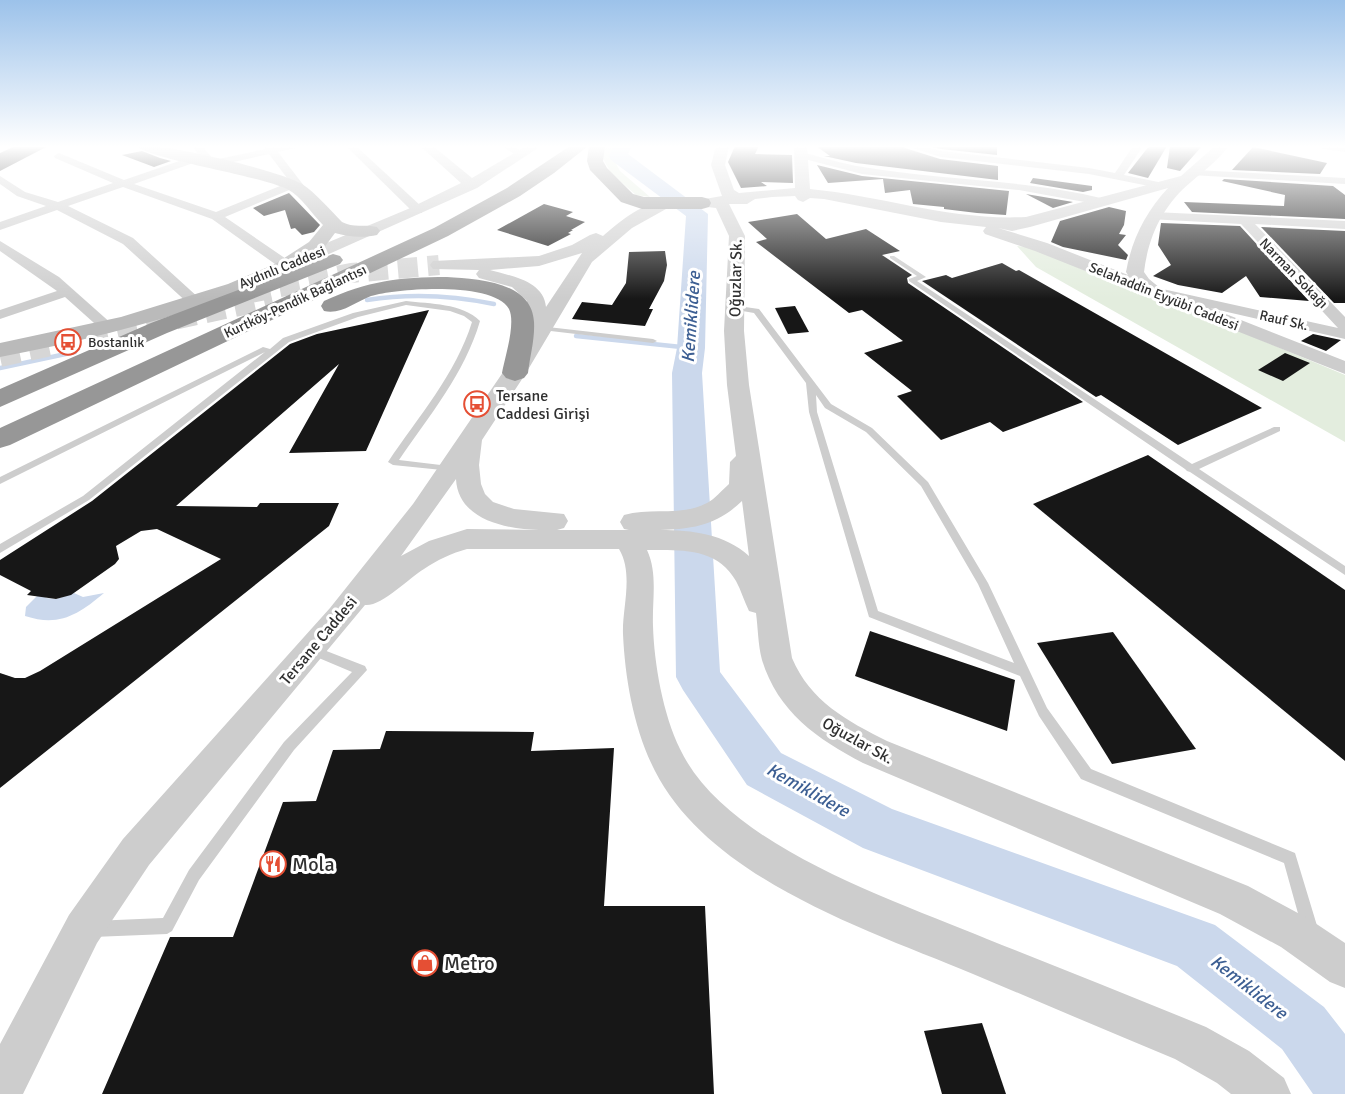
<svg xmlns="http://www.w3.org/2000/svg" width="1345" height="1094" font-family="Signika,sans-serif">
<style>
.green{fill:#e3edde}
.water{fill:#cbd8ec}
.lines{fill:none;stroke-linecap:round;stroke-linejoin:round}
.stream{stroke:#cbd8ec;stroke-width:4.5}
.river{fill:#cbd8ec;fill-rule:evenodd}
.building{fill:#171717}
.tertiary-tunnel{stroke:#d6d6d6;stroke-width:20;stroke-dasharray:20 10;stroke-linecap:butt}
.service{fill:#cdcdcd;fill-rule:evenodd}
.minor{fill:#cdcdcd;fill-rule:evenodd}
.tertiary{fill:#cdcdcd;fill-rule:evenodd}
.secondary{fill:#bababa;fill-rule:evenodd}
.motorway{fill:#979797;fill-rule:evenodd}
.labels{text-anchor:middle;stroke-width:6;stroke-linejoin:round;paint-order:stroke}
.far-street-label{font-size:14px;fill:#303030;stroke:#fff}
.far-poi-label{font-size:14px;fill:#303030;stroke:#fff;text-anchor:start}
.street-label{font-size:16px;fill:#303030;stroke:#fff}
.poi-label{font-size:16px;fill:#303030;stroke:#fff;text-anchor:start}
.water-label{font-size:18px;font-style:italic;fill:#3d5f93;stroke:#fff}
.near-poi-label{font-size:20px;fill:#303030;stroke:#fff;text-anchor:start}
</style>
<rect width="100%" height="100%" fill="#fff"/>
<g class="green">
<path d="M603,146h13l-4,11 8,14 30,26 -14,-2 -25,-22 -10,-18z"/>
<path d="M1017,246l18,2 84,38 24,5 202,84v67l-309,-175z"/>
</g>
<path class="water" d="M42,591l4,7 10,1 18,-6 9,4 21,-4c-26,22 -45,34 -79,23l1,-9z"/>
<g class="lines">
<g class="stream">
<path d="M367,300c44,-7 84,-5 127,4"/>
<path d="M576,336l115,12"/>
<path d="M0,368l75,-16"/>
</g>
<path class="river" d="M614,146h18l-4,8 80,60 -3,134 -3,25 18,299 61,81 111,56 323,116 109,82 21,27v60h-32l-31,-45 -105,-83 -314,-118 -116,-63 -64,-95 -7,-13 -4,-304 5,-25 9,-132 -75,-56 -2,-4z"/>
</g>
<g class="building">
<path d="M15,146h33l-48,25v-18z"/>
<path d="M735,146h24l-4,8 37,1 1,28 -32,-1 6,4 -26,2 -13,-26z"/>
<path d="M816,146h88l1,2 35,11 58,7v14l-142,-17 -32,-7h6z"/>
<path d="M928,146h69v9l-56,-6z"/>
<path d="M1149,146h18l-19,32 -20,-5z"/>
<path d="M1170,146h32l-22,25 -13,-3z"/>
<path d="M1253,147l74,16 -7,11 -88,-4z"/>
<path d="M142,151l18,7 11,3 -17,6 -32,-12z"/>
<path d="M817,165l45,11 147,15 -3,24 -29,-2 -33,-4v-2l-31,-3 -3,-14 -25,3 -2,-14 -55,4z"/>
<path d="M1033,178l59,8v4l-9,2 -53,-9z"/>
<path d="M1224,179l109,7 12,9v24l-153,-7 -8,-10 100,4 1,-11 -63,-14z"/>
<path d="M289,193l31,32 -6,7 -12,3 -7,-7 -4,1 -6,-19 -21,6 -11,-8z"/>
<path d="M1026,194l47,8 -20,6z"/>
<path d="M544,204l29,8 -7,4 19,6 -14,8h2l-5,3 3,1 -23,12 -51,-16z"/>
<path d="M1109,207l17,4 -2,14 -5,9 7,1 -8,10 10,10 -2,5 -63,-13 -12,-5 9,-21z"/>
<path d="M797,214l29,25 40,-10 34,22 -18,4 30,20 -5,3 1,5 175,119 -80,30 -13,-10 -49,18 -44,-44 15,-5 -48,-38 39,-12 -41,-31 -13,3 -93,-71 11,-3 -19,-17z"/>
<path d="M1161,223l79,3 69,75 -49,-4 -14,-21 -24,17 -44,-8 -25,-9 18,-11 -13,-20z"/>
<path d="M1261,227l84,4v72h-11z"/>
<path d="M665,251l2,14 -3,16 -15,28h4l-8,17 -73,-7 10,-17 30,3 14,-22 3,-31z"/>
<path d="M1002,263l14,8 3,-1 243,138 -84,37 -77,-50 -5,2 -174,-116 24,-6 6,3z"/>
<path d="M795,306l14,26 -21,2 -13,-26z"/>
<path d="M429,310l-63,141 -77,2 50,-89 -163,142 81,1 3,-4h79l-10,23 -329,262v-115l15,5h10l15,-7 181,-112 -64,-30 -16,2 -25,15 3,13 -4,5 -44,31 -15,4 -29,-4 4,-4 -31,-16v-15l92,-59 198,-157 27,-10z"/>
<path d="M1313,334l28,6 -15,11 -25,-10z"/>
<path d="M1285,353l25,10 -27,18 -25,-11z"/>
<path d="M1148,455l197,135v171l-312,-257z"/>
<path d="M870,631l145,49 -8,51 -152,-55z"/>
<path d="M1113,632l83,117 -84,15 -75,-121z"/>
<path d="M386,731l148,1 -3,19 83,-3 -10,158h101l9,188h-612l68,-157h63l50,-135 33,-1 17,-51 47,-1z"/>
<path d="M982,1023l24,71h-64l-18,-63z"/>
</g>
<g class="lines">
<g class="tertiary-tunnel">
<path d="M250,293l101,-20 88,-8"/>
<path d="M0,357l272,-58"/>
</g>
<g class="service">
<path d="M890,256h4l32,21 -9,4 275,183 82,-37h6v4l-81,38 146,97v9l-155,-103 -3,-1 -2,-2 -276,-188v-2l8,-3 -27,-18z"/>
<path d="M406,301c24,3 56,2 74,20 -15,52 -51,95 -81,139l50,6 3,1 2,2 -2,2 -59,-6 -5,-3c30,-45 68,-88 84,-140l-8,-6 -14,-5 -44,-6 -48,12 -69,25 -200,158 -89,53v-9l83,-48 182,-144 -265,132v-7l263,-130 7,2 13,-11 70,-25z"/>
<path d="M731,305l28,4 72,95 41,24 56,54 60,101 59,125 44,61 204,84 23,76 -2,6 -6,2 -6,-2 -20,-72 -203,-84 -42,-63 -19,-40 -151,-59 -60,-205 -3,-29 -52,-70 -23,-4zM816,395l9,13 41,24 55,54 57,98 36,79 -136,-52 -61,-199z"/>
<path d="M539,326l114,13 4,2 -4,2 -111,-13 -4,-2z"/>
<path d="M311,645l54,21 2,4 -73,80 -95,130 -27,51 -5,3 -74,3 -6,-2 -2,-6 2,-6 6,-2 70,-3 26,-48 95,-128 68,-70 -45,-19 -2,-3 2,-3z"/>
</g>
<g class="minor">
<path d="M192,146h10l12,14 51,-11 -2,-3h33l-1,2 -17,4 30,39 -2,2h-8l-4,-5 -69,29 67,46 2,3 -2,3h-10l-70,-50 -89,-32 -55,19 65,32 67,61 2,3 -2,3h-10l-67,-61 -66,-34 -57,20v-8l46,-16 -29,-10 -17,-12v-8l25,16 33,10 55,-19 -58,-25 -1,-2 5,-3 65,27 64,-22h8v4l-62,22 82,28 74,-30 -21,-28 -58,13 -4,-1z"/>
<path d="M346,146h10l66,61v6h-8z"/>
<path d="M501,146h12l14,8 -9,2z"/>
<path d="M906,146h15l20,5 148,17 26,5 18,-27h10l-19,29 44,9 2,2 -6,3 -75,-15 -148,-17z"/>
<path d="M1318,146h27v6l-22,-3z"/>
<path d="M801,152c21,5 41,12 62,15 81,14 163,12 242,32l2,2 -6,4 -82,-15 -157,-16 -65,-17v-4z"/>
<path d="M1195,170l150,8v6l-154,-9 -2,-2z"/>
<path d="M1153,212l192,9v8l-90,-5 90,93v22l-192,-44 -2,-3 7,-4 180,40 -97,-104 -92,-5v-6z"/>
<path d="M0,241l59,36 54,48 3,3 -3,3h-10l-38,-34 -65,22v-9l57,-19 -57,-40z"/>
</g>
<g class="tertiary">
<path d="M420,146h13l39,32 54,-32h15l-64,42 -184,82h-12l-3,-4 3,-4 127,-53 53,-26z"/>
<path d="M716,146h13l-4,19 9,25 5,3 56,-5 -1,-42h13l3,43c73,7 142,32 216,28l155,-41 34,-30h14c-11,14 -25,25 -38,36 -28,23 -43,55 -47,90l5,7 11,9 185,73v13l-310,-123 -50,-17 -2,-3 3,-4 -45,-5 -117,-23 -14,-1 -7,4 -5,-2 -3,-4 -23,1 -17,2 -8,5h-18l16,32 -1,95 5,54 43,273c18,43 55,63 95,83l361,145 61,33 36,24v45l-15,-6 -49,-35 -61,-33 -357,-151c-46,-24 -85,-51 -101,-103 -4,-15 -4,-32 -6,-47l-7,-2c-5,-10 -8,-21 -13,-30 -19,-34 -56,-31 -89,-31 11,24 5,49 6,76 1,37 10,89 27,123 46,97 213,151 307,190 73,29 146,58 219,88l43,24 35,27 7,16h-60l-14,-11 -42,-24c-68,-28 -135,-57 -202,-85 -106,-44 -263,-95 -318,-203 -21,-41 -30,-92 -32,-137 -1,-26 11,-60 -4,-85h-152c-15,4 -30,11 -43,20 -15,9 -43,38 -59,36l-216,260 -52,78 -74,151h-23v-50l69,-129 54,-76 207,-231 83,-104 112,-164 -4,-4 6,-22v-13l-15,-14 -33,-9 -3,-4 3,-4 -46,-1 -3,-4 3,-4 106,-5 33,-11 18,-10 6,-2 7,3c15,-12 39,-36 60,-30l3,3 -34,19 -40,34 -66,111 -44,67 -3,25 2,19 4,10 8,8 21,7 50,5 4,7 -4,7 -7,2h72l-5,-1 -4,-7 4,-7c27,-8 57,2 83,-12 8,-4 15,-13 22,-19l1,-22 6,-6 -9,-71 -3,-54 5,-95 -13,-28 -17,-2 -3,-3 3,-3 23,-4 -11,-31zM1168,188c-23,25 -36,51 -42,84l2,3 -81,-32 -49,-15 14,3 18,-4zM582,253l-36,54c-2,-26 -35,-31 -56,-37l49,-4zM456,479c2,41 50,50 83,51l-72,-1 -38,12 -28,15zM742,501l7,55c-24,-22 -57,-26 -89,-26 34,-1 57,-5 82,-29z"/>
</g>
<path class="secondary" d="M137,146c27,-3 140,24 165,38 13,8 29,27 40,38 11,6 23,2 35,5l3,4 -3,4c-13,3 -29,2 -42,-2 -5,6 -9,13 -14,18 -29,24 -68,38 -103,50 -71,24 -144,42 -218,56v-14l121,-26 107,-33 47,-20 34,-22 14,-17c-12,-12 -21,-28 -36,-36 -29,-14 -139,-30 -150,-43z"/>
<g class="motorway">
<path d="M570,146h18l-34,27 -34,23 -72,40 -438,209 -10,3v-20l434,-200 73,-40z"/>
<path d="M589,146h16l-2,15 4,7 26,26 11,3h58l7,2 2,4 -2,4 -7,2h-60l-21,-7 -31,-32 -3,-9z"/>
<path d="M333,254l7,2 3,4 -3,4 -173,69 -167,74v-18l151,-66z"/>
<path d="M447,277c30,2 85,4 87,45 1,17 -4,34 -6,51l-4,5 -9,3 -9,-3 -4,-5c3,-16 14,-50 7,-64 -15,-28 -112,-21 -138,-13 -16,6 -30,19 -47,15l-3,-5 3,-5c44,-20 75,-24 123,-24z"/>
</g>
</g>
<linearGradient id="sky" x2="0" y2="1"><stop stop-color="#9cc2ea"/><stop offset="0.49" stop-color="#fff"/><stop offset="1" stop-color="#fff" stop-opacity="0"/></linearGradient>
<rect width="1345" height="299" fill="url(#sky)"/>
<defs>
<g id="bus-ring" transform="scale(1.35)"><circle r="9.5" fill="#fff" stroke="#e54f34" stroke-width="1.5"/><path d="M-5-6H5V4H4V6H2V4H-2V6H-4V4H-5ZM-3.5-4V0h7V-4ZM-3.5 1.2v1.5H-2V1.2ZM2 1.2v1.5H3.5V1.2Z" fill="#e54f34"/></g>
<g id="restaurant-ring" transform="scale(1.35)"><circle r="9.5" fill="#fff" stroke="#e54f34" stroke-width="1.5"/><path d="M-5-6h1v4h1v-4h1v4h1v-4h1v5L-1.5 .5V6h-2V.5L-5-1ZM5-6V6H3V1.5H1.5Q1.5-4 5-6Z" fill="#e54f34"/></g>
<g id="shop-ring" transform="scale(1.35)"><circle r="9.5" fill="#fff" stroke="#e54f34" stroke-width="1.5"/><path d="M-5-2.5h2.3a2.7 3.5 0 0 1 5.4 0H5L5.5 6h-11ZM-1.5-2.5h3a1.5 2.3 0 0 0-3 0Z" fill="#e54f34"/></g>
</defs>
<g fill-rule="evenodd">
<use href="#bus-ring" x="68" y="342"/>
<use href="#bus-ring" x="477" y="404"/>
<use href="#restaurant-ring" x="273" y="864"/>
<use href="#shop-ring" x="425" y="963"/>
</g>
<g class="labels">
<g class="far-street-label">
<text transform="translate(282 267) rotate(-22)" y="5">Aydınlı Caddesi</text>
<text transform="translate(1294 273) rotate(46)" y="5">Narman Sokağı</text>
<text transform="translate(1164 296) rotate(22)" y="5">Selahaddin Eyyübi Caddesi</text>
<text transform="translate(295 301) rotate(-25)" y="5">Kurtköy-Pendik Bağlantısı</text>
<text transform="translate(1284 320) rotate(13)" y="5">Rauf Sk.</text>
</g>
<g class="far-poi-label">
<text x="88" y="347">Bostanlık</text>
</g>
<g class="street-label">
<text transform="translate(735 278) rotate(-89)" y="6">Oğuzlar Sk.</text>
<text transform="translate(318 640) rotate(-50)" y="6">Tersane Caddesi</text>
<text transform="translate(858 740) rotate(29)" y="6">Oğuzlar Sk.</text>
</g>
<g class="poi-label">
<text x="496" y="401">Tersane<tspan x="496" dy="18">Caddesi Girişi</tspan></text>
</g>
<g class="water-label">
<text transform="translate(691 317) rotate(-86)" y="6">Kemiklidere</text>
<text transform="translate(808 790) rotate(29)" y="6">Kemiklidere</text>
<text transform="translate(1249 987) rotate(38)" y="6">Kemiklidere</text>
</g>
<g class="near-poi-label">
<text x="292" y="871">Mola</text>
<text x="444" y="970">Metro</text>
</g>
</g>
</svg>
